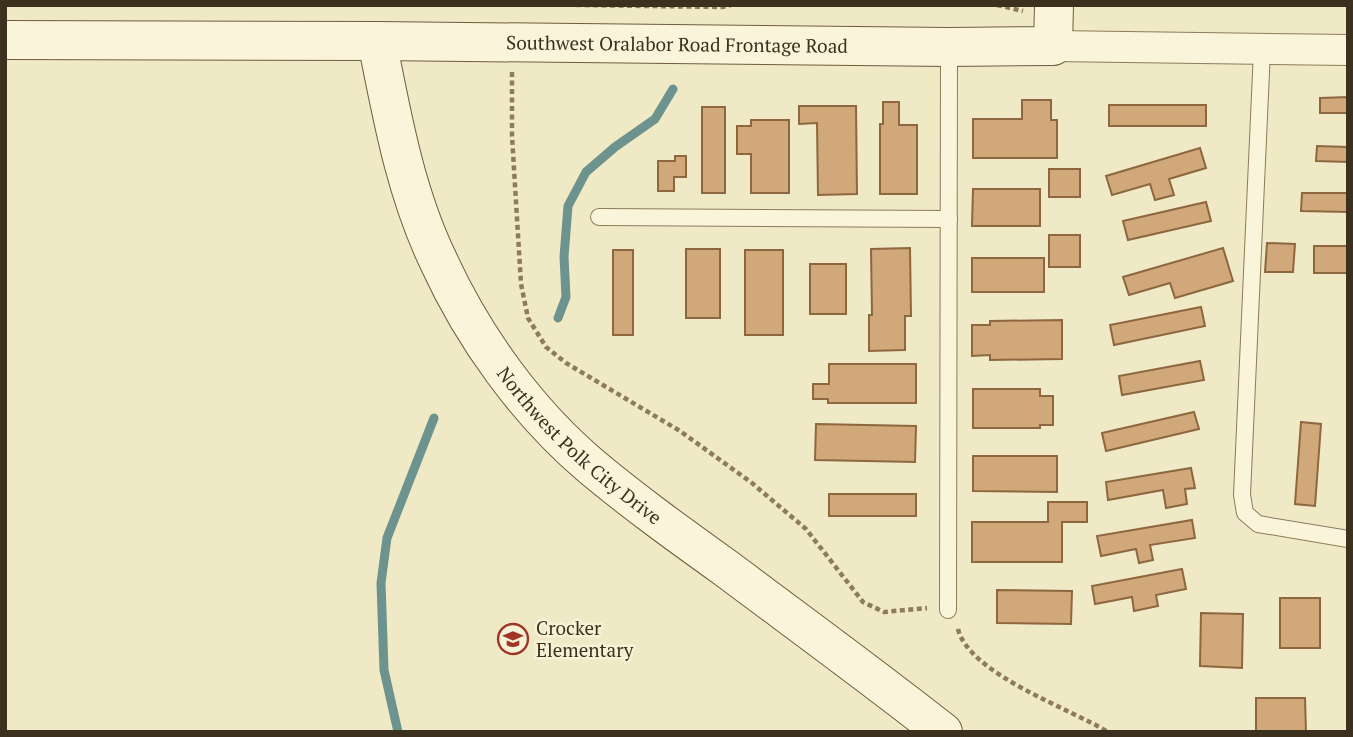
<svg xmlns="http://www.w3.org/2000/svg" width="1353" height="737" font-family="'PT Serif',serif">
<style>
.lines{fill:none;stroke-linecap:round;stroke-linejoin:round}
.stream{stroke:#6d938e;stroke-width:9}
.building{fill:#d0a87a;stroke:#8d673f;stroke-width:2}
.lane-casing{stroke:#8d7b5a;stroke-width:18}
.street-casing{stroke:#8d7b5a;stroke-width:32}
.secondary-casing{stroke:#6f5c3d;stroke-width:40}
.path{stroke:#8d7b5a;stroke-width:4.5;stroke-dasharray:5 3.5;stroke-linecap:butt}
.lane{stroke:#faf4da;stroke-width:16}
.street{stroke:#faf4da;stroke-width:30}
.secondary{stroke:#faf4da;stroke-width:38}
.labels{text-anchor:middle;stroke-width:5;stroke-linejoin:round;paint-order:stroke}
.street-label{font-size:19px;fill:#3c311f;stroke:#f7f2d6}
.poi-label{font-size:19px;fill:#3c311f;stroke:#f7f2d6;text-anchor:start}
</style>
<rect width="100%" height="100%" fill="#f0e9c6"/>
<g class="lines">
<g class="stream">
<path d="M558,318l8,-21 -2,-40 4,-51 18,-34 29,-25 40,-28 18,-30"/>
<path d="M398,732l-14,-62 -3,-87 6,-45 47,-120"/>
</g>
</g>
<g class="building">
<path d="M1348,97v16h-28v-15z"/>
<path d="M1022,100h29v20h6v38h-84v-39h49z"/>
<path d="M883,102h16v23h18v69h-37v-70h3z"/>
<rect x="1109" y="105" width="97" height="21"/>
<path d="M799,106h57l1,88 -39,1 -1,-72 -18,1z"/>
<rect x="702" y="107" width="23" height="86"/>
<path d="M751,120h38v73h-38v-39h-14v-28h14z"/>
<path d="M1317,146l31,1v15l-32,-1z"/>
<path d="M1200,148l6,20 -37,11 5,16 -19,5 -5,-16 -38,11 -6,-19z"/>
<path d="M675,156h11v21h-12v14h-16v-30h17z"/>
<rect x="1049" y="169" width="31" height="28"/>
<path d="M973,189h67v37h-68z"/>
<path d="M1302,193h46v19l-47,-1z"/>
<path d="M1206,202l5,19 -83,19 -5,-19z"/>
<rect x="1049" y="235" width="31" height="32"/>
<path d="M1267,243l28,1 -2,28h-28z"/>
<rect x="1314" y="246" width="34" height="27"/>
<path d="M910,248l1,68h-6v34l-36,1v-36h3l-1,-66z"/>
<path d="M1223,248l10,33 -58,17 -5,-15 -41,12 -6,-18z"/>
<rect x="686" y="249" width="34" height="69"/>
<rect x="613" y="250" width="20" height="85"/>
<rect x="745" y="250" width="38" height="85"/>
<rect x="972" y="258" width="72" height="34"/>
<rect x="810" y="264" width="36" height="50"/>
<path d="M1201,307l4,19 -91,19 -4,-20z"/>
<path d="M1062,320v39l-72,1v-5l-18,1v-31h18v-4z"/>
<path d="M1200,361l4,19 -82,15 -3,-19z"/>
<path d="M829,364h87v39h-88v-4h-15v-15h16z"/>
<path d="M973,389h67v7h13v29h-13v3h-67z"/>
<path d="M1194,412l5,17 -93,22 -4,-18z"/>
<path d="M1301,422l20,2 -6,82 -20,-2z"/>
<path d="M816,424l100,2 -1,36 -100,-2z"/>
<path d="M973,456h84v36l-84,-1z"/>
<path d="M1191,468l4,20 -10,1 2,15 -21,4 -3,-18 -55,10 -2,-18z"/>
<rect x="829" y="494" width="87" height="22"/>
<path d="M1048,502h39v20h-25v40h-90v-40h76z"/>
<path d="M1192,520l3,18 -45,7 3,15 -14,3 -3,-14 -35,7 -4,-20z"/>
<path d="M1182,569l4,20 -30,6 2,11 -24,5 -2,-14 -37,7 -3,-18z"/>
<path d="M997,590l75,1 -1,33 -74,-1z"/>
<rect x="1280" y="598" width="40" height="50"/>
<path d="M1201,613l42,1 -1,54 -42,-2z"/>
<path d="M1256,698h49l1,34h-50z"/>
</g>
<g class="lines">
<g class="lane-casing">
<g id="lane">
<path d="M1262,50l-20,445 3,18 13,11 90,15"/>
<path d="M599,217l350,2"/>
<path d="M948,610l1,-563"/>
</g>
</g>
<g class="street-casing">
<path id="street" d="M1053,46l295,4"/>
</g>
<g class="secondary-casing">
<g id="secondary">
<path id="s1" d="M5,40l372,1 572,6 104,-1 1,-41"/>
<path id="s2" d="M377,41c15,75 28,150 61,219 35,77 89,152 154,207 43,36 89,69 135,102 72,54 145,107 216,163"/>
</g>
</g>
<g class="path">
<path d="M576,5l146,2 9,-2"/>
<path d="M997,5l26,6"/>
<path d="M512,72v64l9,148 7,34 18,29 20,16 114,68 72,52 54,46 57,73 21,10 43,-4"/>
<path d="M958,629c11,45 113,80 150,103"/>
</g>
<use href="#lane" class="lane"/>
<use href="#street" class="street"/>
<use href="#secondary" class="secondary"/>
</g>
<defs>
<g id="school-ring" transform="scale(1.575)"><circle r="9.5" fill="#f7f2d6" stroke="#9f3427" stroke-width="1.5"/><path d="M0-5L7-2L0 1L-7-2ZM-4 1L0 2.5L4 1V4Q0 6-4 4Z" fill="#9f3427"/></g>
</defs>
<g fill-rule="evenodd">
<use href="#school-ring" x="513" y="639"/>
</g>
<g class="labels">
<g class="street-label">
<text dy="7" stroke="none"><textPath href="#s1" startOffset="672">Southwest Oralabor Road Frontage Road</textPath></text>
<text dy="7" stroke="none"><textPath href="#s2" startOffset="464">Northwest Polk City Drive</textPath></text>
</g>
<g class="poi-label">
<text x="536" y="635">Crocker<tspan x="536" dy="22">Elementary</tspan></text>
</g>
</g>
<rect width="1353" height="737" fill="none" stroke="#3c311f" stroke-width="14"/>
</svg>
